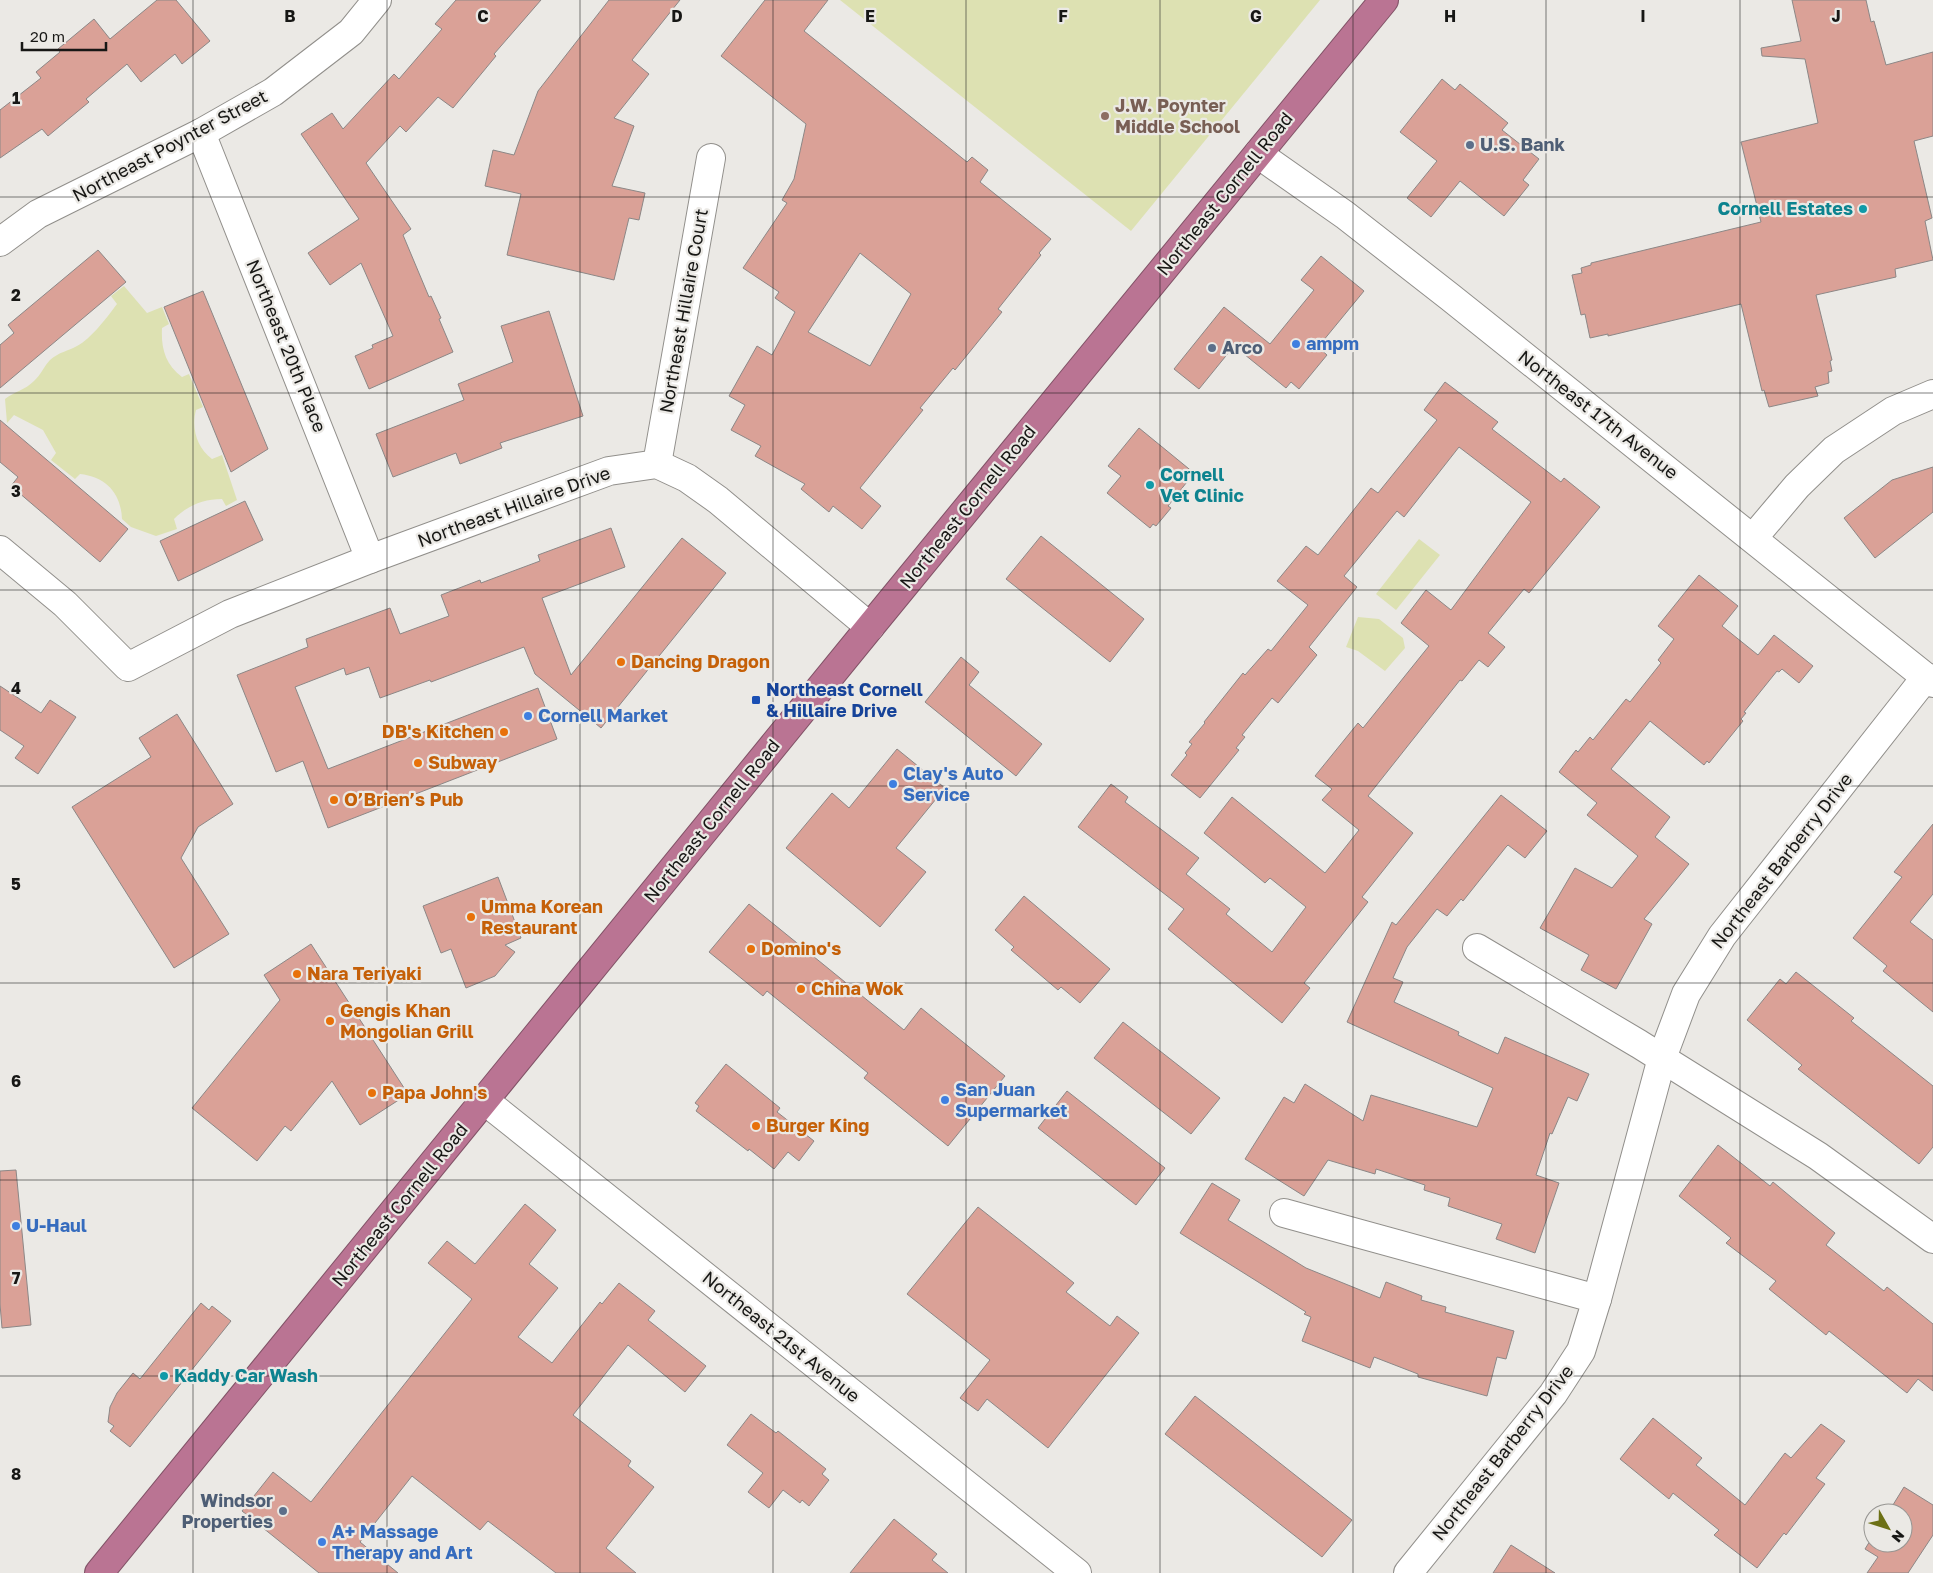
<svg xmlns="http://www.w3.org/2000/svg" width="1933" height="1573" font-family="'Golos Text',sans-serif">
<style>
.green{fill:#dde1b2}
.building{fill:#daa197;stroke:#8c8786;fill-rule:evenodd}
.lines{fill:none;stroke-linecap:round;stroke-linejoin:round}
.minor-casing{stroke:#918f8b;stroke-width:30}
.highway-casing{stroke:#815367;stroke-width:30}
.minor{stroke:#fff;stroke-width:28}
.highway{stroke:#ba7493;stroke-width:28}
.grid{fill:none;stroke:#171715;stroke-width:1;stroke-opacity:0.55}
.education-dot{fill:#8d6e63;stroke:#ebe9e5;stroke-width:2}
.service-dot{fill:#5c6f8a;stroke:#ebe9e5;stroke-width:2}
.culture-dot{fill:#0f9aa8;stroke:#ebe9e5;stroke-width:2}
.shop-dot{fill:#3f7fe0;stroke:#ebe9e5;stroke-width:2}
.food-dot{fill:#e8710a;stroke:#ebe9e5;stroke-width:2}
.transit-dot{fill:#1a4fb4;stroke:#ebe9e5;stroke-width:2}
.labels{text-anchor:middle;stroke-width:4.5;stroke-linejoin:round;paint-order:stroke}
.education-label{font-size:18px;font-weight:bold;fill:#785e54;stroke:#ebe9e5;text-anchor:start}
.service-label{font-size:18px;font-weight:bold;fill:#4e5e75;stroke:#ebe9e5;text-anchor:start}
.street-label{font-size:18px;fill:#171715;stroke:#ebe9e5}
.culture-label{font-size:18px;font-weight:bold;fill:#0d838f;stroke:#ebe9e5;text-anchor:start}
.shop-label{font-size:18px;font-weight:bold;fill:#366cbe;stroke:#ebe9e5;text-anchor:start}
.food-label{font-size:18px;font-weight:bold;fill:#c56008;stroke:#ebe9e5;text-anchor:start}
.transit-label{font-size:18px;font-weight:bold;fill:#164399;stroke:#ebe9e5;text-anchor:start}
.grid-label{font-size:16px;text-anchor:middle;font-weight:bold;fill:#171715;stroke:#ebe9e5;stroke-width:4.5;stroke-linejoin:round;paint-order:stroke}
</style>
<rect width="100%" height="100%" fill="#ebe9e5"/>
<g class="green">
<path d="M840,0h480l-189,231z"/>
<path d="M124,286l23,27 15,-6 7,17 -7,4c-1,20 3,36 20,49l7,-3 14,33 -7,3c-5,18 1,38 16,49l10,-4 15,45 -11,6 -4,-7c-19,0 -35,7 -48,20l3,10 -21,7 -25,-9 -9,-8c-1,-26 -16,-42 -42,-45l-5,5 -24,-19 5,-7 -13,-23 -29,-15 -7,8 -2,-24c9,-7 20,-9 29,-18 7,-6 10,-15 16,-21 9,-8 18,-9 27,-14 14,-7 31,-30 40,-42l-6,-8z"/>
<path d="M1419,539l21,16 -44,55 -20,-16z"/>
<path d="M1358,617l21,2 24,19 2,10 -20,23 -27,-20 -12,-4z"/>
</g>
<g class="building">
<path d="M157,0h19l34,41 -28,23 -7,-10 -34,28 -14,-18 -41,35 3,3 -41,34 -6,-7 -42,29v-48l41,-32 -5,-6 24,-20 -2,-3 36,-30 16,20z"/>
<path d="M456,0h85l-47,54 2,2 -43,52 -15,-11 -32,35 -6,-6 -34,37 45,66 -8,6 26,62 2,-1 10,22 -2,1 14,33 -84,37 -14,-33 18,-8 -1,-3 21,-9 -32,-73 -31,22 -22,-32 51,-34 -58,-85 31,-21 11,16 51,-55 5,5 43,-50 -7,-5z"/>
<path d="M609,0h71l-48,60 17,14 -35,44 20,8 -22,60 33,7 -6,27 -10,-2 -15,62 -107,-25 14,-61 -36,-8 8,-36 21,5 24,-64z"/>
<path d="M765,0h63l-24,31 163,131 5,-5 16,13 -8,12 71,57 -12,14 2,2 -43,54 4,3 -47,58 -2,-2 -33,40 3,2 -63,78 21,18 -19,23 -29,-23 -4,6 -28,-23 4,-5 -50,-28 6,-10 -30,-16 14,-25 -16,-9 28,-50 15,9 23,-43 -20,-14 4,-6 -36,-24 44,-65 -5,-3 12,-21 12,-55 -85,-68zM860,253l51,41 -41,72 -62,-34z"/>
<path d="M1792,0h74l5,22 3,-1 12,44 47,-13v84l-19,5 18,77 -7,3 8,39 -38,9 1,8 -80,18 16,65 -2,1 2,10 -4,1 1,11 -14,4 3,9 -49,11 -5,-17 -2,1 -21,-87 -133,32v-2l-18,4 -5,-24 -4,1 -9,-40 10,-2 -1,-5 10,-3v-2l170,-41 -20,-80 77,-19 -13,-64 -43,-3 -1,-8 40,-7z"/>
<path d="M1442,79l13,11 5,-6 48,39 -6,7 37,29 -16,21 6,5 -25,31 -44,-35 -29,36 -24,-19 30,-37 -37,-29z"/>
<path d="M98,250l28,32 -126,106v-43l14,-12 -6,-8z"/>
<path d="M1321,256l43,35 -46,56 9,8 -28,34 -8,-7 -5,6 -52,-42 -35,43 -25,-20 50,-62 46,37 44,-54 -13,-10z"/>
<path d="M203,291l65,158 -37,23 -67,-165z"/>
<path d="M549,311l34,105 -83,27 2,5 -42,16 -4,-11 -63,24 -17,-43 88,-34 -6,-16 55,-22 -12,-36z"/>
<path d="M1445,382l53,40 -6,7 69,53 3,-4 36,29 -71,86 -5,-4 -36,44 17,14 -17,20 -9,-7 -17,21 -2,-1 -92,116 45,37 -51,64 6,5 -64,81 6,5 -28,35 -114,-94 16,-20 -106,-82 33,-43 17,13 -3,5 74,56 -13,16 44,35 -4,5 46,38 34,-45 -36,-29 -5,5 -61,-50 28,-36 93,76 34,-43 -37,-30 10,-11 -17,-13 43,-53 5,5 66,-82 -28,-23 25,-33 25,20 80,-108 -72,-55 -55,70 -7,-6 -53,65 13,11 -48,60 8,8 -39,48 -6,-5 -30,37 3,2 -9,11 3,2 -39,48 -29,-23 16,-20 -2,-2 7,-9 -3,-2 16,-19 -1,-1 39,-49 2,2 23,-26 3,2 37,-46 -31,-24 29,-35 12,9 53,-67 7,5 59,-73 -13,-10z"/>
<path d="M0,420l128,109 -28,33 -89,-76 7,-9 -18,-15z"/>
<path d="M1139,428l55,45 -26,33 3,2 -15,18 -3,-2 -3,4 -43,-35 14,-17 -13,-10z"/>
<path d="M1933,467v45l-58,46 -31,-40 48,-38z"/>
<path d="M245,501l18,39 -85,41 -18,-40z"/>
<path d="M611,528l14,39 -83,31 29,77 111,-137 44,35 -125,155 -66,-54 -11,-27 -93,35 -1,-2 -50,18 -11,-31 -23,8 -2,-7 -49,19 33,82 210,-81 19,51 -229,89 -25,-67 -27,11 -39,-97 71,-28 -2,-8 84,-31 10,26 49,-18 -8,-21 39,-15 1,3 59,-22 -2,-6z"/>
<path d="M1041,536l103,83 -34,43 -104,-83z"/>
<path d="M1699,575l39,31 -16,20 36,29 16,-20 39,31 -14,17 -17,-14 -3,3 -2,-1 -33,41 2,1 -5,6 2,2 -34,42 -2,-2 -3,4 -54,-44 -39,48 59,48 -15,20 34,27 -45,55 8,5 -36,65 -35,-19 8,-15 -49,-27 35,-60 37,20 26,-32 -51,-41 10,-12 -38,-31 17,-22 2,2 12,-15 3,3 33,-41 4,3 31,-39 -3,-3 16,-21 -16,-13z"/>
<path d="M961,657l18,15 -10,13 73,59 -26,32 -91,-74z"/>
<path d="M0,686l41,27 9,-13 26,17 -38,57 -23,-16 9,-12 -24,-16z"/>
<path d="M177,714l56,90 -35,23 -17,31 48,76 -55,34 -102,-161 79,-50 -12,-19z"/>
<path d="M897,749l48,39 -49,60 30,24 -46,55 -94,-79 46,-55 17,15z"/>
<path d="M1501,795l46,36 -22,27 -17,-13 -2,2 -43,54 -2,-2 -14,17 -10,-7 -30,38 -14,31 10,4 -9,20 65,30 -1,3 40,19 7,-17 84,37 -12,27 -9,-4 -16,37 -2,-1 -14,42 23,8 -24,70 -39,-14 6,-15 -54,-18 2,-8 -26,-8 1,-5 -49,-16 -1,5 -47,-14 -24,36 -59,-37 39,-62 10,6 11,-19 58,37 8,-26 106,32 16,-39 -146,-66 45,-100 4,3z"/>
<path d="M1933,824v70l-23,28 23,18v72l-50,-41 4,-5 -34,-28 49,-61 -8,-5z"/>
<path d="M498,877l23,61 -16,7 10,7 -20,24 -29,12 -15,-39 -10,4 -18,-47z"/>
<path d="M1024,896l86,73 -30,34 -19,-16 -3,3 -47,-40 3,-3 -19,-17z"/>
<path d="M749,904l155,126 17,-22 84,68 -57,70 -84,-68 4,-5 -101,-82 -4,5 -54,-44z"/>
<path d="M311,944l97,150 -48,31 -28,-44 -41,50 -6,-5 -28,35 -65,-53 88,-108 -16,-25z"/>
<path d="M1796,972l58,46 -3,3 82,65v61l-14,17 -121,-95 4,-4 -55,-45 33,-41 6,5z"/>
<path d="M1123,1022l97,76 -29,36 -97,-76z"/>
<path d="M726,1064l54,44 -3,4 37,29 -15,20 -11,-9 -14,17 -25,-20 -1,2 -52,-40 3,-5 -4,-3z"/>
<path d="M1067,1091l98,77 -29,37 -98,-77z"/>
<path d="M1718,1145l52,41 3,-4 24,20 38,31 -9,12 58,46 3,-4 46,37v67l-15,-12 -11,14 -78,-62 -3,4 -57,-46 7,-8 -50,-38 5,-5 -52,-42z"/>
<path d="M16,1170l15,155 -29,3 -2,-24v-133z"/>
<path d="M1212,1183l28,17 -12,20 78,48 74,30 6,-16 36,14 -1,4 25,7 -1,5 69,19 -8,28 -9,-2 -10,39 -69,-19v-3l-44,-17 -4,11 -68,-27 9,-24 -7,-3 2,-2 -126,-79z"/>
<path d="M525,1204l31,26 -27,34 29,24 -40,49 34,26 48,-61 2,2 17,-21 36,28 -7,9 58,46 -21,26 -57,-47 -55,70 58,46 -3,5 26,21 -48,61 30,25h-80l-68,-52 -8,9 -68,-54 -52,66 38,31h-79l-77,-62 31,-39 38,30 161,-203 -44,-36 19,-22 28,23z"/>
<path d="M978,1207l96,76 -8,9 44,34 7,-10 22,17 -91,115 -61,-49 -9,12 -18,-13 30,-38 -83,-66z"/>
<path d="M201,1303l8,7 3,-4 19,15 -101,126 -20,-16 4,-5 -6,-4 2,-15 7,-14 16,-20 7,6z"/>
<path d="M1195,1396l157,124 -30,37 -157,-123z"/>
<path d="M751,1414l25,19 2,-2 48,38 -4,5 7,6 -20,26 -7,-6 -2,3 -17,-13 -14,18 -21,-16 15,-19 -36,-28z"/>
<path d="M1653,1418l49,40 -6,7 49,40 40,-52 6,5 30,-34 24,17 -29,37 9,6 -39,51 -2,-2 -27,35 -43,-33 5,-5 -46,-37 -4,6 -49,-40z"/>
<path d="M1904,1487l29,18v30l-25,38h-41l11,-16 -13,-8 8,-13v7h30v-30h-15z"/>
<path d="M894,1519l43,35 -5,6 16,13h-98z"/>
<path d="M1511,1545l44,28h-62z"/>
</g>
<g class="lines">
<g class="minor-casing">
<g id="minor">
<path d="M201,133l169,426"/>
<path d="M1258,154l87,61 105,82 483,386"/>
<path d="M0,242l38,-28 163,-81 72,-41 78,-60 26,-32"/>
<path d="M657,464l54,-306"/>
<path d="M1753,538l44,-52 37,-36 59,-39 40,-17"/>
<path d="M0,550l65,54 63,63 102,-53 140,-55 239,-88 48,-7 30,14 31,22 152,127"/>
<path d="M1477,948l162,96 179,112 115,83"/>
<path d="M485,1101c198,156 395,314 592,472"/>
<path d="M1284,1213l313,86"/>
<path d="M1408,1573l145,-179 28,-43 16,-52 65,-241 24,-64 36,-58 204,-259"/>
</g>
</g>
<g class="highway-casing">
<path id="highway" d="M99,1573l771,-946 514,-627"/>
</g>
<use href="#minor" class="minor"/>
<use href="#highway" class="highway"/>
</g>
<path class="grid" d="M193,0v1573M387,0v1573M580,0v1573M773,0v1573M966,0v1573M1160,0v1573M1353,0v1573M1546,0v1573M1740,0v1573M0,197h1933M0,393h1933M0,590h1933M0,786h1933M0,983h1933M0,1180h1933M0,1376h1933"/>
<circle class="education-dot" cx="1105" cy="116" r="5"/>
<g class="service-dot">
<circle cx="1470" cy="145" r="5"/>
<circle cx="1212" cy="348" r="5"/>
<circle cx="283" cy="1511" r="5"/>
</g>
<g class="culture-dot">
<circle cx="1863" cy="209" r="5"/>
<circle cx="1150" cy="485" r="5"/>
<circle cx="164" cy="1376" r="5"/>
</g>
<g class="shop-dot">
<circle cx="1296" cy="344" r="5"/>
<circle cx="528" cy="716" r="5"/>
<circle cx="893" cy="784" r="5"/>
<circle cx="945" cy="1100" r="5"/>
<circle cx="16" cy="1226" r="5"/>
<circle cx="322" cy="1542" r="5"/>
</g>
<g class="food-dot">
<circle cx="621" cy="662" r="5"/>
<circle cx="504" cy="732" r="5"/>
<circle cx="418" cy="763" r="5"/>
<circle cx="334" cy="800" r="5"/>
<circle cx="471" cy="917" r="5"/>
<circle cx="751" cy="949" r="5"/>
<circle cx="297" cy="974" r="5"/>
<circle cx="801" cy="989" r="5"/>
<circle cx="330" cy="1021" r="5"/>
<circle cx="372" cy="1093" r="5"/>
<circle cx="756" cy="1126" r="5"/>
</g>
<rect class="transit-dot" x="751" y="695" width="10" height="10" rx="2.5"/>
<g class="labels">
<g class="education-label">
<text x="1115" y="112">J.W. Poynter<tspan x="1115" dy="21">Middle School</tspan></text>
</g>
<g class="service-label">
<text x="1480" y="151">U.S. Bank</text>
<text x="1222" y="354">Arco</text>
<text x="273" y="1507" text-anchor="end">Windsor<tspan x="273" dy="21">Properties</tspan></text>
</g>
<g class="street-label">
<text transform="translate(170 146) rotate(-28)" y="6">Northeast Poynter Street</text>
<text transform="translate(1225 194) rotate(-51)" y="6">Northeast Cornell Road</text>
<text transform="translate(684 311) rotate(-80)" y="6">Northeast Hillaire Court</text>
<text transform="translate(286 346) rotate(68)" y="6">Northeast 20th Place</text>
<text transform="translate(1598 415) rotate(38)" y="6">Northeast 17th Avenue</text>
<text transform="translate(514 507) rotate(-20)" y="6">Northeast Hillaire Drive</text>
<text transform="translate(968 507) rotate(-51)" y="6">Northeast Cornell Road</text>
<text transform="translate(712 821) rotate(-51)" y="6">Northeast Cornell Road</text>
<text transform="translate(1782 861) rotate(-52)" y="6">Northeast Barberry Drive</text>
<text transform="translate(400 1205) rotate(-51)" y="6">Northeast Cornell Road</text>
<text transform="translate(781 1337) rotate(39)" y="6">Northeast 21st Avenue</text>
<text transform="translate(1503 1453) rotate(-52)" y="6">Northeast Barberry Drive</text>
</g>
<g class="culture-label">
<text x="1853" y="215" text-anchor="end">Cornell Estates</text>
<text x="1160" y="481">Cornell<tspan x="1160" dy="21">Vet Clinic</tspan></text>
<text x="174" y="1382">Kaddy Car Wash</text>
</g>
<g class="shop-label">
<text x="1306" y="350">ampm</text>
<text x="538" y="722">Cornell Market</text>
<text x="903" y="780">Clay's Auto<tspan x="903" dy="21">Service</tspan></text>
<text x="955" y="1096">San Juan<tspan x="955" dy="21">Supermarket</tspan></text>
<text x="26" y="1232">U-Haul</text>
<text x="332" y="1538">A+ Massage<tspan x="332" dy="21">Therapy and Art</tspan></text>
</g>
<g class="food-label">
<text x="631" y="668">Dancing Dragon</text>
<text x="494" y="738" text-anchor="end">DB's Kitchen</text>
<text x="428" y="769">Subway</text>
<text x="344" y="806">O’Brien’s Pub</text>
<text x="481" y="913">Umma Korean<tspan x="481" dy="21">Restaurant</tspan></text>
<text x="761" y="955">Domino's</text>
<text x="307" y="980">Nara Teriyaki</text>
<text x="811" y="995">China Wok</text>
<text x="340" y="1017">Gengis Khan<tspan x="340" dy="21">Mongolian Grill</tspan></text>
<text x="382" y="1099">Papa John's</text>
<text x="766" y="1132">Burger King</text>
</g>
<g class="transit-label">
<text x="766" y="696">Northeast Cornell<tspan x="766" dy="21">&amp; Hillaire Drive</tspan></text>
</g>
</g>
<g class="grid-label">
<text x="290" y="22">B</text>
<text x="483" y="22">C</text>
<text x="677" y="22">D</text>
<text x="870" y="22">E</text>
<text x="1063" y="22">F</text>
<text x="1256" y="22">G</text>
<text x="1450" y="22">H</text>
<text x="1643" y="22">I</text>
<text x="1836" y="22">J</text>
<text x="16" y="104">1</text>
<text x="16" y="301">2</text>
<text x="16" y="497">3</text>
<text x="16" y="694">4</text>
<text x="16" y="890">5</text>
<text x="16" y="1087">6</text>
<text x="16" y="1284">7</text>
<text x="16" y="1480">8</text>
</g>
<g transform="translate(1888 1528) rotate(129)"><circle r="24" fill="#ebe9e5" stroke="#969592"/>
<path d="M0-4L9 19L0 12L-9 19Z" fill="#6d7116"/>
<text y="-8" font-size="14" font-weight="bold" text-anchor="middle" fill="#171715">N</text>
</g>
<path d="M22 42v8h84v-8" fill="none" stroke="#171715" stroke-width="2.5"/>
<text x="30" y="42" font-size="15" fill="#171715" stroke="#ebe9e5" stroke-width="4" paint-order="stroke">20 m</text>
</svg>
